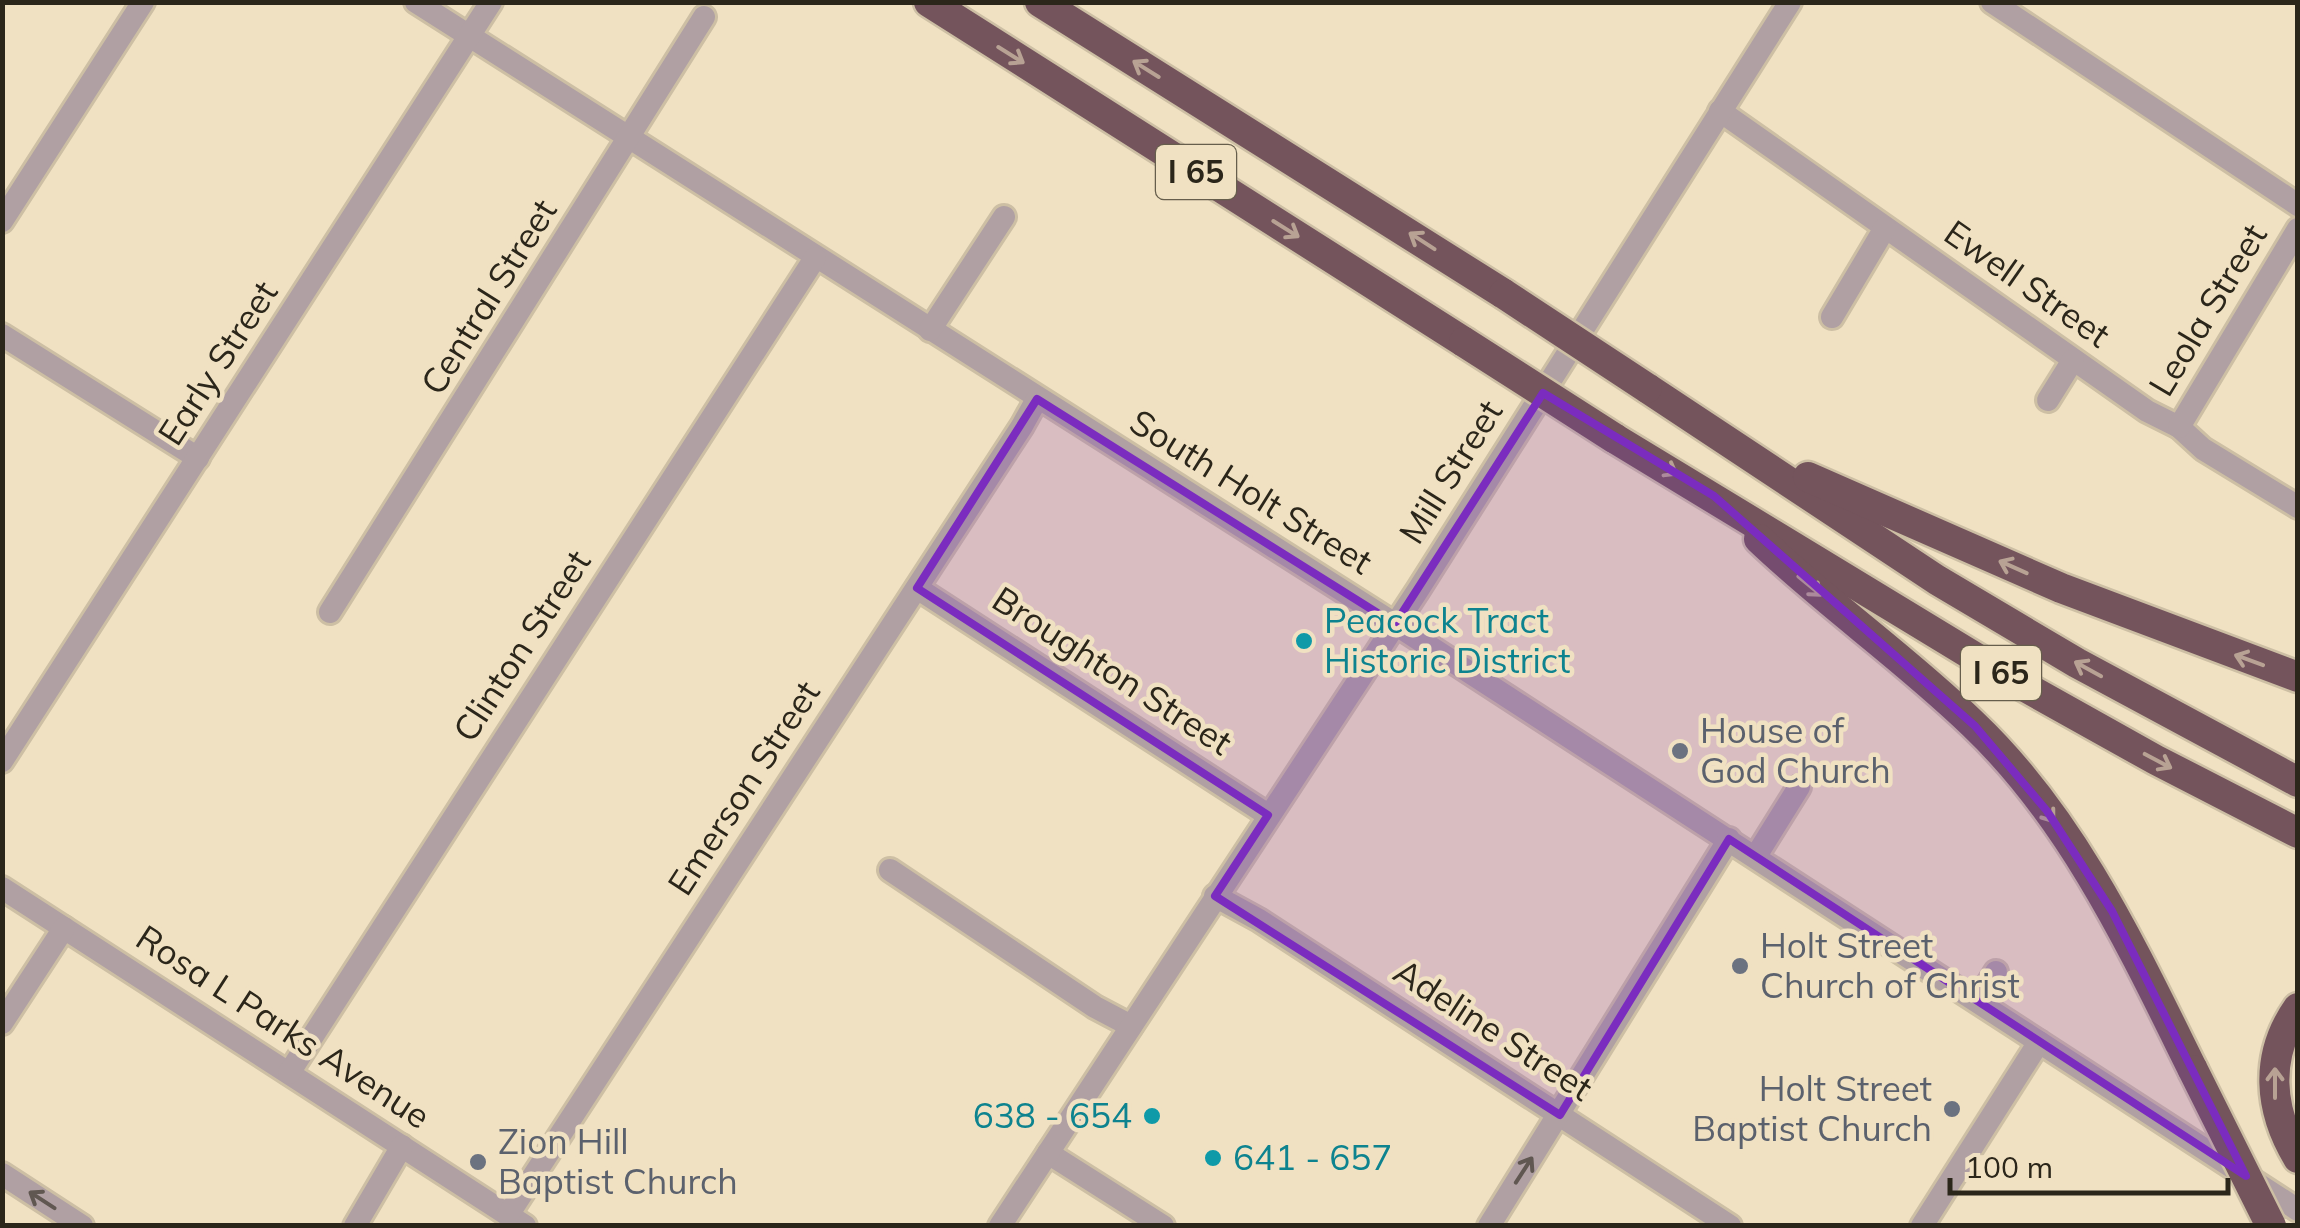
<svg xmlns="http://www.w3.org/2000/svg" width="2300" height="1228" font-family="Mulish,sans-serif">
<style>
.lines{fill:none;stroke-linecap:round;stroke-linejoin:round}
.minor-casing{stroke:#cdbfa4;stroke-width:28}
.highway-casing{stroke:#cdbfa4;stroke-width:35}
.minor{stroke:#b0a0a3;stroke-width:22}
.highway{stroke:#74545c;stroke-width:30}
.highway-bridge-casing{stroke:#cdbfa4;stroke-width:35;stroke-linecap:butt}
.highway-bridge{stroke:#74545c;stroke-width:30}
.oneway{stroke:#b8a294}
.oneway2{stroke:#605751}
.marked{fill:#7b2cbf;fill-opacity:0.2;stroke:#7b2cbf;stroke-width:8;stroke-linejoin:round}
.culture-dot{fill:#0f9aa8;stroke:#f0e1c2;stroke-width:4}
.worship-dot{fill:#6b7280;stroke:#f0e1c2;stroke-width:4}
.labels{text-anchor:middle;stroke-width:9;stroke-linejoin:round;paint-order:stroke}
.shield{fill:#f0e1c2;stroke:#665e4c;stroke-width:2.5}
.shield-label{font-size:32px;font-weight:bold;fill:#2b261a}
.street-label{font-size:35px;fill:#2b261a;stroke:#f0e1c2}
.culture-label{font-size:35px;fill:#0d838f;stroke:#f0e1c2;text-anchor:start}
.worship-label{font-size:35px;fill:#5b616d;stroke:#f0e1c2;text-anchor:start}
</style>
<rect width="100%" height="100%" fill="#f0e1c2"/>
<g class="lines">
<g class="minor-casing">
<g id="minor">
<path d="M416,2l979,622 903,586"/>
<path d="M1992,2l306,203"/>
<path d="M1720,111l427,300 32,16 24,22 95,58"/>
<path d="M2,221l141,-219"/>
<path d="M1832,317l53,-89"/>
<path d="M930,330l74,-113"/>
<path d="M2,335l196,123"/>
<path d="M2048,400l25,-40"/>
<path d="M2179,427l119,-198"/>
<path d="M917,588l351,227"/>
<path d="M330,612l374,-595"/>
<path d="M2,761l489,-759"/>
<path d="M1756,856l43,-69"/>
<path d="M890,870l205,137 36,19"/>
<path d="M2,888l523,338"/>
<path d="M1215,896l44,24 471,306"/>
<path d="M1978,1001l18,-29"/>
<path d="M2,1023l62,-95"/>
<path d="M289,1073l526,-815"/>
<path d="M1048,1153l115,73"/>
<path d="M2,1174l80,52"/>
<path d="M508,1215l514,-789 15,-27"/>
<path d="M355,1226l47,-80"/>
<path d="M1000,1226l418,-636 372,-588"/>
<path d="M1489,1226l240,-387"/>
<path d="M1922,1226l117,-184"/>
</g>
</g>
<g class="highway-casing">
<g id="highway">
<path d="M929,2l535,340"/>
<path d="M1040,2l464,292"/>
<path d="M1647,388l290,192 140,83 221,119"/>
<path d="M1614,438l397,241 145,81 142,73"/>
<path d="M1808,477l253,111 237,89"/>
<path d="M1759,539c68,65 146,119 214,185 100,95 160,225 220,346"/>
<path d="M2298,1008c-34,48 -29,102 0,150"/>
</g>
</g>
<use href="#minor" class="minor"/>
<use href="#highway" class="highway"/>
<g class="highway-bridge-casing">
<g id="highway-bridge">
<path d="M1504,294l143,94"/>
<path d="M1464,342l150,96"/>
<path d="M2193,1070l78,156"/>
</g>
</g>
<use href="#highway-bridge" class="highway-bridge"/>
</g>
<defs><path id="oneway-shaft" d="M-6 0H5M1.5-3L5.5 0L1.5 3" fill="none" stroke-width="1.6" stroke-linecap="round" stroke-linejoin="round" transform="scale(2.5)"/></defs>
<g class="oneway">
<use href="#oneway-shaft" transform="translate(1011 55) rotate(32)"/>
<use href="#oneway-shaft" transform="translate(1146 69) rotate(-148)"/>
<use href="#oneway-shaft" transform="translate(1286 229) rotate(32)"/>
<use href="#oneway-shaft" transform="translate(1422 241) rotate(-147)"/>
<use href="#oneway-shaft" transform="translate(1664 467) rotate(30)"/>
<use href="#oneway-shaft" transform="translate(2013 567) rotate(-156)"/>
<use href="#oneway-shaft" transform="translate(1810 586) rotate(39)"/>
<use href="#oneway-shaft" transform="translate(2249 660) rotate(-160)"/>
<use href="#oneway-shaft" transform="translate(2088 669) rotate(-151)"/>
<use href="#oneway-shaft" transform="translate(2158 761) rotate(28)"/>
<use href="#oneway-shaft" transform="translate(2045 810) rotate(53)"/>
<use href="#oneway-shaft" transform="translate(2275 1083) rotate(-90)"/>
</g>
<g class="oneway2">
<use href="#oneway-shaft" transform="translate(1524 1170) rotate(-57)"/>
<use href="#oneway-shaft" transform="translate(42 1200) rotate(-147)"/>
</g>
<path class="marked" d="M1543,393l171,103 261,230 72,85 65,100 134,265 -517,-337 -169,276 -345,-219 53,-81 -351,-227 120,-189 358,225z"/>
<g class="culture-dot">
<circle cx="1304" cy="641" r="10"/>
<circle cx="1152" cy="1116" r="10"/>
<circle cx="1213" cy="1158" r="10"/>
</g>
<g class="worship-dot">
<circle cx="1680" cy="751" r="10"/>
<circle cx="1740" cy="966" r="10"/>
<circle cx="1952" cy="1109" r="10"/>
<circle cx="478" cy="1162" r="10"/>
</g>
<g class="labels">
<g class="shield">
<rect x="1156" y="145" width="80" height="54" rx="8"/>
<rect x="1961" y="646" width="80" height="54" rx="8"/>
</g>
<g class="shield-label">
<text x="1196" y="183">I 65</text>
<text x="2001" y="684">I 65</text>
</g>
<g class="street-label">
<text transform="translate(2027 284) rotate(35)" y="12">Ewell Street</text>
<text transform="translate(489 297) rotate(-58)" y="12">Central Street</text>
<text transform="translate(2208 310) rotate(-59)" y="12">Leola Street</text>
<text transform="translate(218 363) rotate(-57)" y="12">Early Street</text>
<text transform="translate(1451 472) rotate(-58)" y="12">Mill Street</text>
<text transform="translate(1251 492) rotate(32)" y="12">South Holt Street</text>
<text transform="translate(522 646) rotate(-57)" y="12">Clinton Street</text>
<text transform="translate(1112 671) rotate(33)" y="12">Broughton Street</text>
<text transform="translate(744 788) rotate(-57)" y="12">Emerson Street</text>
<text transform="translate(283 1027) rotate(33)" y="12">Rosa L Parks Avenue</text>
<text transform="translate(1493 1030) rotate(33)" y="12">Adeline Street</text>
</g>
<g class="culture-label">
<text x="1324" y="633">Peacock Tract<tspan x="1324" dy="40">Historic District</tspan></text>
<text x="1132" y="1128" text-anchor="end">638 - 654</text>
<text x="1233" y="1170">641 - 657</text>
</g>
<g class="worship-label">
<text x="1700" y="743">House of<tspan x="1700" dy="40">God Church</tspan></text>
<text x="1760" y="958">Holt Street<tspan x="1760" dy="40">Church of Christ</tspan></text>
<text x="1932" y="1101" text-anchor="end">Holt Street<tspan x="1932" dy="40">Baptist Church</tspan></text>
<text x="498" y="1154">Zion Hill<tspan x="498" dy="40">Baptist Church</tspan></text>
</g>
</g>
<rect width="2300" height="1228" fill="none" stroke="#2b261a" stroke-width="10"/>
<path d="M1950 1178v15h278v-15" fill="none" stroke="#2b261a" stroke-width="5"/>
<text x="1965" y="1178" font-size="30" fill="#2b261a" stroke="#f0e1c2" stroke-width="8" paint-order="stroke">100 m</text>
</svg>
